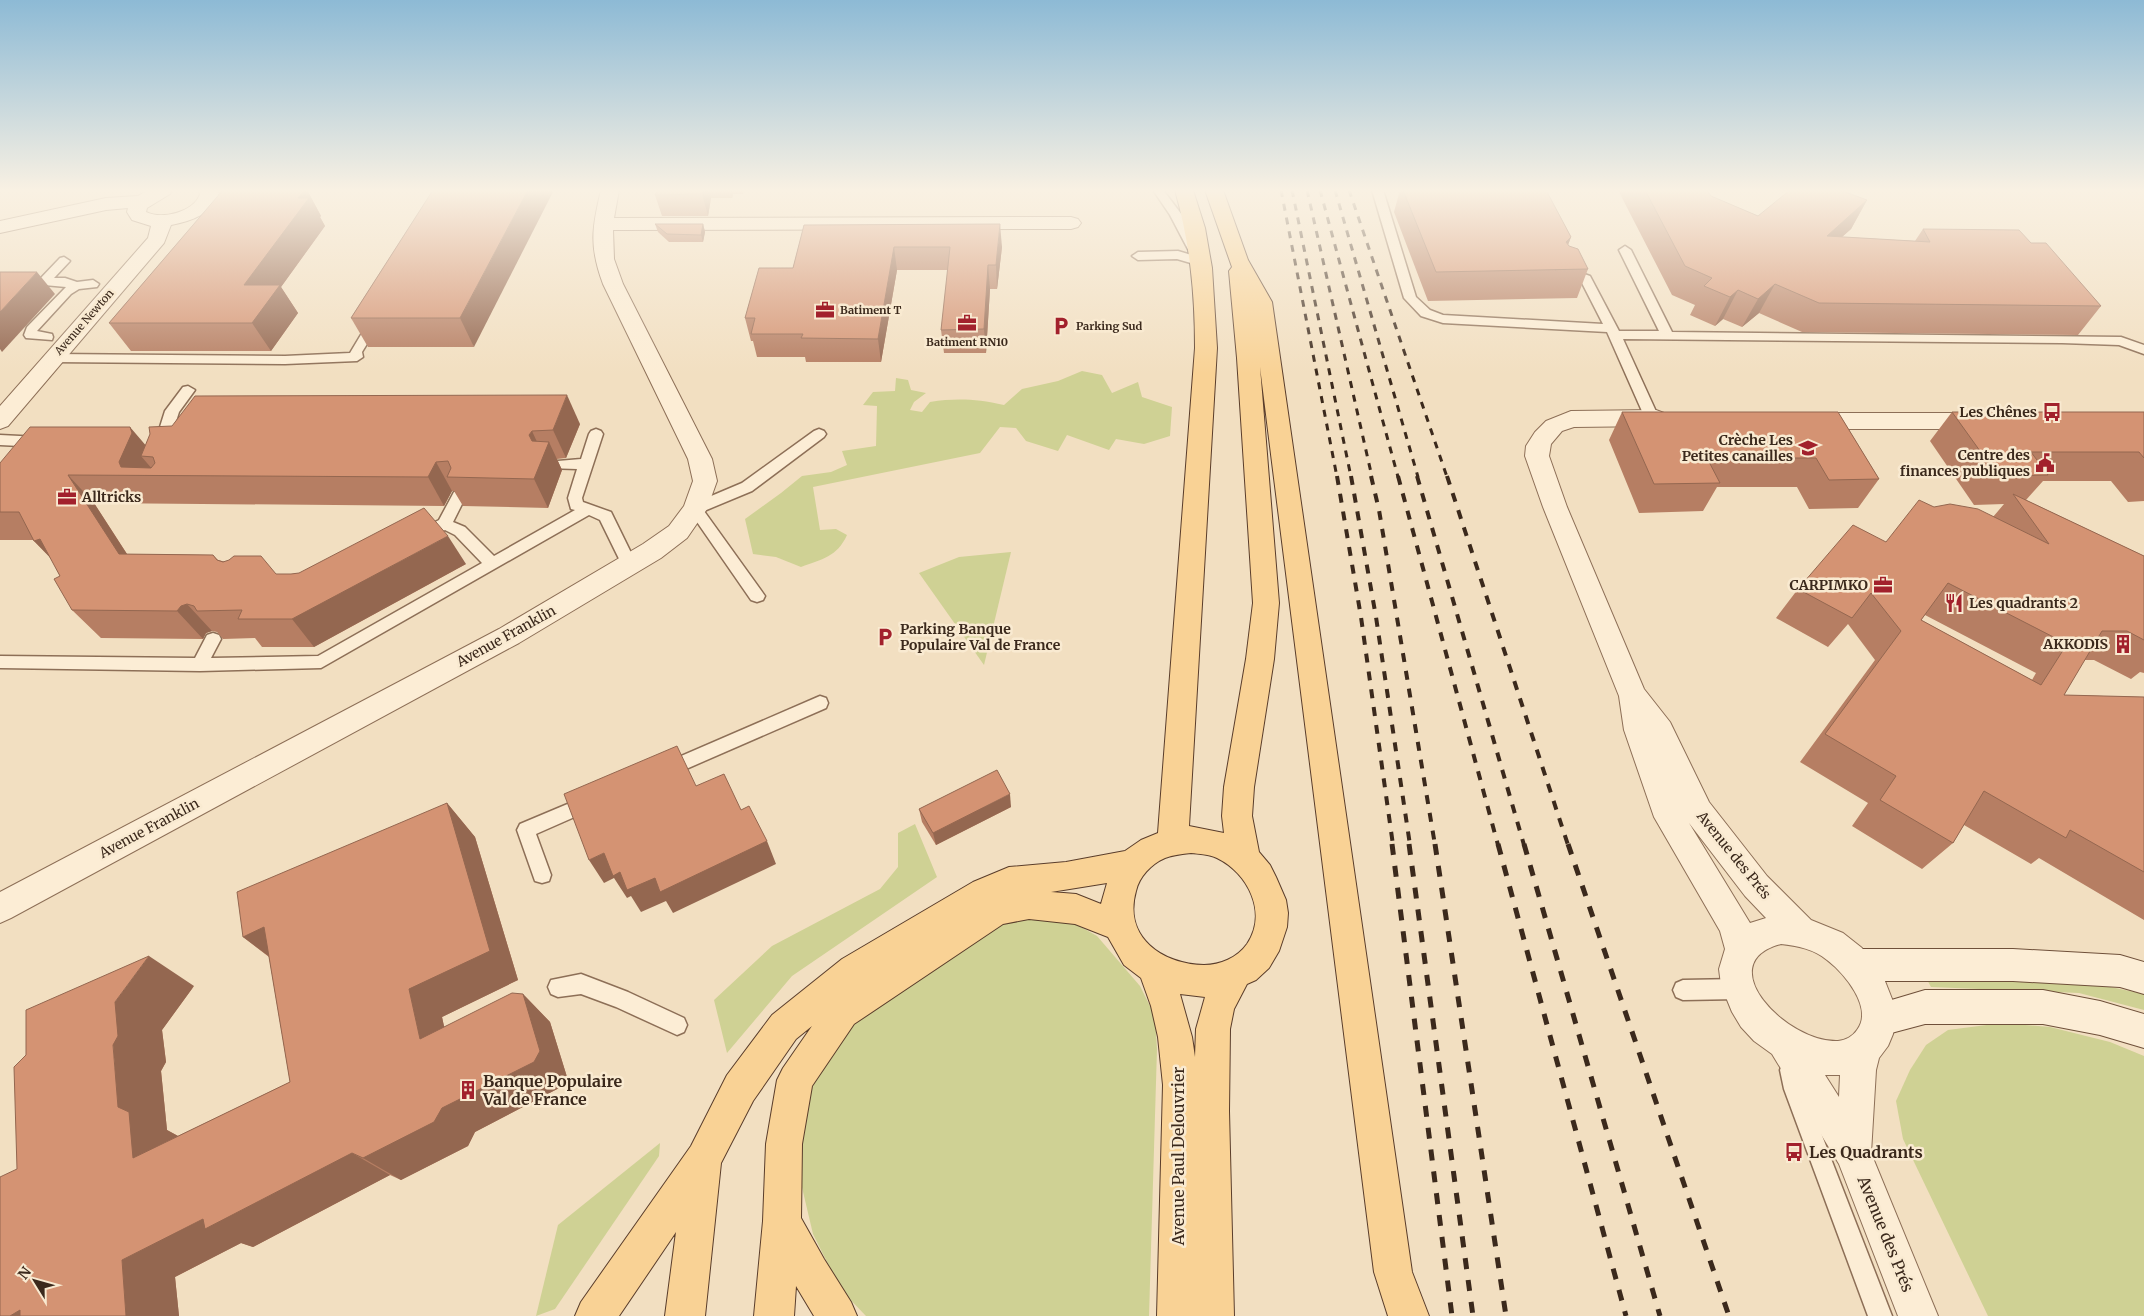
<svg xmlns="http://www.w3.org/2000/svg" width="2144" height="1316" font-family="Merriweather,serif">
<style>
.green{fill:#cfd194}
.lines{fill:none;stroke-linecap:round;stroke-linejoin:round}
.service-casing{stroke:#8d6f57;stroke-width:3}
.minor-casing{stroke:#8d6f57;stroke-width:2}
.secondary-casing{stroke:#6f503a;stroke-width:2}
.primary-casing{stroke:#5a3d2b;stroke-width:2}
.service{fill:#fcedd5;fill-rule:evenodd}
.minor{fill:#fcedd5;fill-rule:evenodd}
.secondary{fill:#fcedd5;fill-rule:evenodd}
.primary{fill:#f9d295;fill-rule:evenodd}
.rail-far2{stroke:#3b291c;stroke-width:3;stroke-dasharray:7 7;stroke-linecap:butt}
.rail-far1{stroke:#3b291c;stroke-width:4;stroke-dasharray:9 9;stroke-linecap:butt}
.rail{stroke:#3b291c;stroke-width:5;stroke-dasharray:11 11;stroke-linecap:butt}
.wall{fill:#b67e63;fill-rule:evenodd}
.shaded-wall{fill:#946750}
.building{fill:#d49373;stroke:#946750;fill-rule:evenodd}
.labels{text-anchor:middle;stroke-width:5;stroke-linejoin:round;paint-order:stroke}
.far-poi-label{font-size:11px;font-weight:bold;fill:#3b291c;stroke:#f9ead1;text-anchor:start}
.far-street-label{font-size:11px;fill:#3b291c;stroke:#f9ead1}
.poi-label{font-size:14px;font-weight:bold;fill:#3b291c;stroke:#f9ead1;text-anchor:end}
.street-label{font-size:14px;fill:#3b291c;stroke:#f9ead1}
.near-poi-label{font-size:16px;font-weight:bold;fill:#3b291c;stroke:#f9ead1;text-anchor:start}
.near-street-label{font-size:16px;fill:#3b291c;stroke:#f9ead1}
</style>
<rect width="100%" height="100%" fill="#f2dfc1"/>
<g class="green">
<path d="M1082,371l20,4 10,18 26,-11 4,15 30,10 -2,29 -26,8 -28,-5 -7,11 -42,-15 -9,16 -32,-10 -10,-13 -16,-1 -20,26 -167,34 7,43 16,-1 11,6c-10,22 -25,24 -46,32l-25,-10 -23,-3 -8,-35 36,-26 21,-17 29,-4 16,-7 -5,-14 34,-5 1,-40 -14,-1 10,-13 22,-1 1,-13 12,2 3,10 15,3 -12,9 -4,8 12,2 8,-10c27,-4 46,-3 74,3l18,-16 36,-8z"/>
<path d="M1011,552l-27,113 -65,-92 40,-16z"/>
<path d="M915,824l22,53 -145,99 -65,77 -13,-53 58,-54 108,-57 18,-22v-34z"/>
<path d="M1020,918l47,1 30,17 43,50 15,30 2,33 -8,267h-283l-25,-26 -28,-56 -17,-72 11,-62 20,-47 35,-42 122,-81z"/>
<path d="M1924,974l158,7 62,13v16l-65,-17 -148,-6z"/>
<path d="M2002,1023l48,4 60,15 34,14v260h-156l-85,-177 -7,-38 14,-31 16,-25 22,-15z"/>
<path d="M660,1143l-1,13 -104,153 -19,7 22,-91z"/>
</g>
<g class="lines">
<g class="service-casing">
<g id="service">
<path d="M1153,190h10l19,25 19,37 -2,3h-8l-21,-40z"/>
<path d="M1372,190h11l33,107 14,13 13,5 160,9 -22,-43 -21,-7 -2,-3 6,-4 26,9 29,55h40l-40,-81 6,-4 6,4 41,82 449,5 23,8v9l-25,-9 -57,-2 -439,-4 36,79 -2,3h-10l-2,-3 -38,-86 -164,-9 -22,-7 -17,-18z"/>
<path d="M1178,251l27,8 2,3 -6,4 -24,-7 -39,1 -6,-4 6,-4z"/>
<path d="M64,257l6,4 -16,17h11l12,4 16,-2 6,4 -2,3 -18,2 -8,5 -34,37 15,3 1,3 -1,3 -26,-2 -2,-3 3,-8 39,-40 -22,-2 -6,-4 22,-23z"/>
<path d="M375,317l6,4 -19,31 1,5 -6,4 -72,3 -232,-2 -6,-4 6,-4 232,2 65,-3 21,-35z"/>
<path d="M188,386l7,4 -16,22 -11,34 -2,3h-10l-2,-3 11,-35 18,-24z"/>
<path d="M596,429l5,2 2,3 -21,64 1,4 28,10 26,53 -3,4 -5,2 -5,-2 -24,-49 -11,-5 -268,153 -121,3 -200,-3v-12l195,2 12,-23 6,-2 6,2 2,4 -10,19 107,-2 164,-93 -27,-28 -10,-5 -24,11 -5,-1 -2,-4 2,-4 23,-12 15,-28h10l2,4 -13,26 12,5 29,29 81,-46 -4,-1 -3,-11 9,-29 -31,-1 -2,-3 2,-3 35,-3 8,-25 2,-3z"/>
<path d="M819,429l5,2 2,3 -2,3 -72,54 -48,20 61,85 -2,4 -6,2 -6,-2 -63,-91 2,-4 52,-22 72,-52z"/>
<path d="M0,435l40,2 5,2 2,3 -2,3 -5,2 -40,-2z"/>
<path d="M820,696l6,2 2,5 -2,5 -156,68 -6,2 -6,-2 -3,-5 3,-5z"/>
<path d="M589,795l6,3 3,5 -3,5 -59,26 15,41 -2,6 -7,2 -7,-2 -18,-51 3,-6z"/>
<path d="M581,974l47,18 56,26 3,7 -3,7 -7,3 -61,-28 -35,-13 -23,3 -7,-3 -3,-7 3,-7z"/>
<path d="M1739,979l7,3 3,7 -3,7 -7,3 -56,1 -7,-3 -3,-7 3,-7 7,-3z"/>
<path d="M1790,1060l7,3 7,26 88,227h-24l-84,-227 -4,-19 3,-7z"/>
</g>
</g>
<g class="minor-casing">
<g id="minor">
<path d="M148,190h24l-2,4 -23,14 -1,4c16,8 48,0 54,-18l-2,-4h19l2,3c-7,21 -27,28 -48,32l-7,18 -156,183 -8,3v-23l148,-168 3,-12 -19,-6 -5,-8 1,-4 -22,2 -106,23v-12l106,-23 32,-2z"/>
<path d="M601,190h18l-5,28 457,-1 7,2 3,4 -3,4 -7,2 -458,1 1,29 9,25 89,175 5,22 -10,28 -20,29 -26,20 -142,85 -508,275 -11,5v-31l499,-263 144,-85 26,-18 15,-20 9,-25 -5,-22 -85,-175c-14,-38 -11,-56 -2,-94z"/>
<path d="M1656,410l8,3 4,5 -4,5 -8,3 -82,1 -12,4 -11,13 -2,12 18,51 77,182 26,33 39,80 58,74 44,44 32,13 19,15 21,28 11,28 2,15 -3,15 -5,12 -9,12 -3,12 -5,83 67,163h-40l-59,-152 -67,-110 -18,-13 -13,-14 -9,-15 -11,-27 -2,-16 6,-20 -5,-18 -66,-114 -30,-87 -5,-34 -76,-189 -18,-51 1,-10 9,-14 11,-11 25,-10zM1689,823l56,73 21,22 -16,5zM1781,944c17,2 33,5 46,16 17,13 47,48 30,70 -4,6 -11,10 -19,11 -51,2 -129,-78 -57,-97zM1825,1075h15l-1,22z"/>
<path d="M1807,413h177l8,3 4,5 -4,5 -8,3h-177l-8,-3 -4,-5 4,-5z"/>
</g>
</g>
<g class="secondary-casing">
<g id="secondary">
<path d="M1857,949h156l107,6 24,7v32l-24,-7 -107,-6h-156l-12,-5 -5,-11 5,-11z"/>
<path d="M1925,990h118l57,11 44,13v34l-44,-13 -57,-11h-118l-45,12 -12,-5 -5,-12 5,-12z"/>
</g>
</g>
<g class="primary-casing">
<path id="primary" d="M1175,190h18l12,38 7,40 5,80 -28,478 35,7 -2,-17 2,-29 22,-128 7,-56 -16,-245 -8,-87 3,-4 -27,-77h18l25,70 24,42 140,970 17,44h-41l-14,-44 -114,-905 19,236 -5,56 -20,128 -2,29 7,36 11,13 6,12 10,23 2,13 -1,14 -8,24 -10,17 -13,12 -9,4 -13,25 -4,20 -1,82 5,205h-77l6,-231 -5,-48 -7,-31 -10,-28 -17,-13 -16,-28 -33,-13 -46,-5 -26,5 -149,100 -42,62 -10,58 -1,74 23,41 27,43 6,14h-43l-18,-30 -2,30h-40l9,-95 3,-77 11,-64 6,-12 29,-42 -16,13 -43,62 -32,62 -16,153h-40l11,-84 -57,84h-44l6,-14 110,-156 36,-71 45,-60 70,-56 131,-77 36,-15 57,-5 59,-11 16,-11 17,-7 37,-485c0,-56 -5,-104 -20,-158zM1191,853c8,1 18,1 26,5 31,15 51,55 30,86 -10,14 -27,21 -43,21 -42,-1 -81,-28 -68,-74 3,-14 15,-27 29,-33 8,-3 17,-4 26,-5zM1107,883l-6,21 -25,-10 -25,-2zM1180,994l25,3 -9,32 -1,28 -3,-20z"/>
</g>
<use href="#service" class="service"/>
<use href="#minor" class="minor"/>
<use href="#secondary" class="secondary"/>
<use href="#primary" class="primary"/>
<g class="rail-far2">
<path d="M1281,190l56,287"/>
<path d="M1292,190l59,287"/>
<path d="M1307,190l65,287"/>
<path d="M1320,190l78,287"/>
<path d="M1335,190l83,287"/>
<path d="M1349,190l98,287"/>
</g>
<g class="rail-far1">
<path d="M1337,476l24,141 32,228"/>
<path d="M1351,476l25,141 34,228"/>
<path d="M1371,476l8,34 56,335"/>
<path d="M1398,476l100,369"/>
<path d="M1417,476l107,369"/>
<path d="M1447,476l121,369"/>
</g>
<g class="rail">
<path d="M1392,844l60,472"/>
<path d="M1409,844l64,472"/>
<path d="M1435,844l71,472"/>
<path d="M1498,844l128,472"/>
<path d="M1524,844l136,472"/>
<path d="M1568,844l161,472"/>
</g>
</g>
<g class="wall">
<path d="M223,190h84l14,26 -1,1 5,9 -44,61 17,26 -27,38h-140l-22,-28z"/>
<path d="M433,190l41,157h-106l-17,-29z"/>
<path d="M657,190h87l-1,4h-10l-1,4h-21l-3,18h-46l-7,-21z"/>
<path d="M1400,190h146l25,47 -3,8 20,24 -11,29 -149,3 -34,-89z"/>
<path d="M1618,190h89l4,6 47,20 109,-16 -16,29 -9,8 73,4 8,-12 108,14 70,63 -23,29 -276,-3 -43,-19 -17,14 -19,-8 -8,7 -25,-11 5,-10 -23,-10z"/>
<path d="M655,224h48l2,8 -2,10h-34l-11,-10z"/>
<path d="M804,225l198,22 -5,42h-7l-4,64h-42l-3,-23 7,-60h-51l-16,92h-75l-1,-5h-48l-4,-16h-2l-6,-23 48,-50z"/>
<path d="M1622,412h216l41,67 -21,29 -49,1 -12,-22h-80l-14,24 -64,2 -30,-73z"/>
<path d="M1952,412h192v89l-16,1 -17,-21h-68l-17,19 118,56v117l-4,-1 -9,7 -37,-19h-10l-20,35 80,2v223l-105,-62 -8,6 -67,-39 -11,18 -31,26 -70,-43 16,-23 -68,-41 75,-102 -27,-36 -20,23 -52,-29 22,-29 88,-47 48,-35 59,10 11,-13 -30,1 -44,-64zM1925,615l111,58 -4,7 -111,-60z"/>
<path d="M580,424l-14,34 -9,1 5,11 -14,38 -85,-2 -9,-15h-2l-8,15 -350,-3 33,51 86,1 5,5 58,14h15l175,-10 -152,83h-52l-7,-9 -32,1 -6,-7 -5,-1 -6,2 -3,6 -102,-1 -29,-28 -12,-34 -9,-18 -18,-18h-33v-77l145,-18z"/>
<path d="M447,803l28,34 43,143 -76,37 2,10 79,-33 27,28 17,55 -6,10 -86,45 -7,14 -67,34 -11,-5 -137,72 -12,-4 -66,34 4,39h-179l17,-147 177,-183 -32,44 4,32 -5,9 6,59 11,6 112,-54 -21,-125 -26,-20z"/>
<path d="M1011,807l-75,38 -14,-23 -3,-13z"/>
</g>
<g class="shaded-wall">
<path d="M305,190h2l14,26 -1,1 5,9 -44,61 17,26 -27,38 -19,-28 -8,-38 54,-87z"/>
<path d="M528,190h26l-80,157 -14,-29z"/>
<path d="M703,190h6l2,8 -3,18 -6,-22z"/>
<path d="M730,190h2l1,4 -1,4z"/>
<path d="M1867,200l-16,29 -40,35 16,-28z"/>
<path d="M703,224l2,8 -2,10 -2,-7z"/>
<path d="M1000,224l2,23 -5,42 -1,-24z"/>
<path d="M1571,237l-11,28 -5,6 11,-29z"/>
<path d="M894,247l3,23 -16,92 -3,-23z"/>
<path d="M988,265l2,24 -4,64 -2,-24z"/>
<path d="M37,272l18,22 -53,58 -2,-3v-37z"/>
<path d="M1775,284l-16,29 -17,14 16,-28z"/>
<path d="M1738,290l-15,29 -8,7 15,-29z"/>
<path d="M567,395l13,29 -14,34 -13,-28z"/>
<path d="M130,427l24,28 -1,2 -12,-1 12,14 -32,-3 -2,-5z"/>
<path d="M532,431l11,24 6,-13 13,28 -14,38 -14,-29 -5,-44z"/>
<path d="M436,462l16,29 -8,15 -16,-29z"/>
<path d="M68,475l26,28 51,79 -26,-28z"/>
<path d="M448,536l18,28 -152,83 -22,-28z"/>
<path d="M40,539l22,31 -28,-29z"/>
<path d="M187,604l25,27 -6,2 -3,6 -26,-28 4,-5z"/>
<path d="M1010,794l1,13 -75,38 -3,-12z"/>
<path d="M447,803l28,34 43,143 -76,37 11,49 -33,-27 -11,-50z"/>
<path d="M767,841l9,23 -103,49 -7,-12 -25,11 -10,-16 -4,2 -13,-20 -10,5 -15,-23 15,-7 16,19 35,6z"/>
<path d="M264,927l19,40 -40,-30z"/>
<path d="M149,956l45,30 -32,44 4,32 -5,9 6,59 11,6 -45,22 -15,-51 -5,-62 2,-43z"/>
<path d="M523,994l27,28 17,55 -6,10 -86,45 -7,14 -67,34 -38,-22z"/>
<path d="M352,1153l38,22 -137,72 -12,-4 -66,34 4,39h-53l-4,-56 81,-41z"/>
<path d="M20,1310l23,6h-33z"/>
</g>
<g class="building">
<path d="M223,190h82l-7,8h11l-65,87h36l-28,38h-143z"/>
<path d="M433,190h95l-68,128h-109z"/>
<path d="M657,190h46l-1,4 -47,1z"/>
<path d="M1403,190h143l25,47 -5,5 3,4 9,3 10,20 -152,3z"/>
<path d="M1645,190h62l4,6 47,20 32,-26h50l27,10 -40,36 103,6 -7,-13 96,1 12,13h15l55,63 -282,-3 -44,-19 -17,15 -20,-9 -8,7 -26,-11 8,-8 -27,-12z"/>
<path d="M655,224h48l-2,11 -34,-1z"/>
<path d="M1000,224l-4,41h-8l-4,64 -43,1 9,-83h-56l-16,92 -77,-1 2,-4h-52l4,-16h-10l14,-50h34l11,-43z"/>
<path d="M0,272h37l-37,40z"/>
<path d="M567,395l-14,35 -21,1 -3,4 3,6 17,1 -15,37 -87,-2 4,-9 -3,-7 -12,1 -8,15 -360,-2 51,79 94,1 4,5 6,2 6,-2 5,-4h27l15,18h15l8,-1 125,-65 24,28 -156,83h-54l4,-9 -45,1 -3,-5 -7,-2 -6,2 -4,5 -105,-1 -18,-31 6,-3 -20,-37 -6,2 -15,-29h-19v-49l30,-36h100l2,6 -13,29 2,5 30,1 4,-5 -2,-6 -12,-1 9,-22 -1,-7 23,-1 23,-30z"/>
<path d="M1622,412h216l41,67 -50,1 -13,-22h-109l13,25 -66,1z"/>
<path d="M1952,412h192v46l-5,-6h-108l17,23 -50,1z"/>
<path d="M2013,494l131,62v84l-17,-9h-25l-38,64 80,2v175l-74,-42 -4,8 -82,-47 -31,52 -73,-43 16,-24 -71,-42 76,-103 -30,-38 -19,25 -54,-29 55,-64 33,17 33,-42 15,7 16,-3 28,5 71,35zM1948,583l119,61 -26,41 -120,-65z"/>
<path d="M677,746l19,40 28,-12 17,36 8,-4 18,35 -107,51 -5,-14 -28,12 -7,-18 -7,4 -9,-23 -15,7 -25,-66z"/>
<path d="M997,770l13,24 -77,39 -14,-24z"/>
<path d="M447,803l43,148 -81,38 11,50 92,-46 11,1 17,57 -6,11 -92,46 -8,14 -71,36 -11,-5 -147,76 -2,-10 -81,41 4,56h-106v-6l-10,6h-10v-139l17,-8 -3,-102 12,-12v-45l123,-54 -34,46 3,34 -5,9 5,62 11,5 4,46 157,-76 -26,-155 -21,10 -6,-45z"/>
</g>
<linearGradient id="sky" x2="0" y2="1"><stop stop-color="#8dbad5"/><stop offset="0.51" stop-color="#f9f1e3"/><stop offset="1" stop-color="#f9f1e3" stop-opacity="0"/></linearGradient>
<rect width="2144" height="374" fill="url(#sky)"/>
<defs>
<g id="office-bare" transform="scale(1.5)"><path d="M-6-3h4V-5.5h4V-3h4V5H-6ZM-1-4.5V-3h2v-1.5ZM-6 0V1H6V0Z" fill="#a2212c" stroke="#f9ead1" stroke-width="2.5" paint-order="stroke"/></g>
<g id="parking-bare" transform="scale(1.5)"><path d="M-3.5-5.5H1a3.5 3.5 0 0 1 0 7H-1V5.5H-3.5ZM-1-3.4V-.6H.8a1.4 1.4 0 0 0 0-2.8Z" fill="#a2212c" stroke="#f9ead1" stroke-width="2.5" paint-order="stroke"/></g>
<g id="bus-bare" transform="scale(1.5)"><path d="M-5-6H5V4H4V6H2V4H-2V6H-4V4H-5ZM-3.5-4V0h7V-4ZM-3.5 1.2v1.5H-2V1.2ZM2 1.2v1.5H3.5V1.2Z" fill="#a2212c" stroke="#f9ead1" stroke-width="2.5" paint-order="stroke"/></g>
<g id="school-bare" transform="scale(1.5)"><path d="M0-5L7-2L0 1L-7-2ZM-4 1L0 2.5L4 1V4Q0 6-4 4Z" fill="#a2212c" stroke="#f9ead1" stroke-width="2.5" paint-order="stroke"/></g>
<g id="civic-bare" transform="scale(1.5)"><path d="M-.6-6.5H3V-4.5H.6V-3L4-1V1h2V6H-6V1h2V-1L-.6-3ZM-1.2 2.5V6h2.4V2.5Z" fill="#a2212c" stroke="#f9ead1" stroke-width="2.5" paint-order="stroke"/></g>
<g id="restaurant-bare" transform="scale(1.5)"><path d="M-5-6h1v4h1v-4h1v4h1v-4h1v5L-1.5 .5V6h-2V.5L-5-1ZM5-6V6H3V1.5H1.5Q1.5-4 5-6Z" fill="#a2212c" stroke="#f9ead1" stroke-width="2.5" paint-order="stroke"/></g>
<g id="building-bare" transform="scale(1.5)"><path d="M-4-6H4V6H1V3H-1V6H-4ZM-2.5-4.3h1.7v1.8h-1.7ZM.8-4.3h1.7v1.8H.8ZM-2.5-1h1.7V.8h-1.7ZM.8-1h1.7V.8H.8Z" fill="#a2212c" stroke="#f9ead1" stroke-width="2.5" paint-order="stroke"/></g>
</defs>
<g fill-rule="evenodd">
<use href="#office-bare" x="825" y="310"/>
<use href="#office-bare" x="967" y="323"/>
<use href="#parking-bare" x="1061" y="326"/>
<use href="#bus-bare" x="2052" y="412"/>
<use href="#school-bare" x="1808" y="448"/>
<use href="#civic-bare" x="2045" y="463"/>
<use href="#office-bare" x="67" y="497"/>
<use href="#office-bare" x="1883" y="585"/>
<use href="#restaurant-bare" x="1954" y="603"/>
<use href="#parking-bare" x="885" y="637"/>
<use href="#building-bare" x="2123" y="644"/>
<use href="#building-bare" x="468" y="1090"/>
<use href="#bus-bare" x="1794" y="1152"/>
</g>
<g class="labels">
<g class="far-poi-label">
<text x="840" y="314">Batiment T</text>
<text x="1076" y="330">Parking Sud</text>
<text x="967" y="346" text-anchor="middle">Batiment RN10</text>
</g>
<g class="far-street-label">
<text transform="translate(84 322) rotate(-49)" y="4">Avenue Newton</text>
</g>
<g class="poi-label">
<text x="2037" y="417">Les Chênes</text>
<text x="1793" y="445">Crèche Les<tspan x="1793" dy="16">Petites canailles</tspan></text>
<text x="2030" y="460">Centre des<tspan x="2030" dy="16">finances publiques</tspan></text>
<text x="82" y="502" text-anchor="start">Alltricks</text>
<text x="1868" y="590">CARPIMKO</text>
<text x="1969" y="608" text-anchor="start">Les quadrants 2</text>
<text x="900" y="634" text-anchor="start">Parking Banque<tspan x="900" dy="16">Populaire Val de France</tspan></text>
<text x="2108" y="649">AKKODIS</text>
</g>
<g class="street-label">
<text transform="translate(506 636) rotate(-29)" y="5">Avenue Franklin</text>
<text transform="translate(149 828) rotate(-28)" y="5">Avenue Franklin</text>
<text transform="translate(1734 855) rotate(51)" y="5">Avenue des Prés</text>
</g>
<g class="near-poi-label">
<text x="483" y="1087">Banque Populaire<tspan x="483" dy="18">Val de France</tspan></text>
<text x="1809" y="1158">Les Quadrants</text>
</g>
<g class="near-street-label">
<text transform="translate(1178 1156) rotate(-90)" y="6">Avenue Paul Delouvrier</text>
<text transform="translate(1886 1234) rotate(68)" y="6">Avenue des Prés</text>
</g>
</g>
<g transform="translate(35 1281) rotate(307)" stroke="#f9ead1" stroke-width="4" paint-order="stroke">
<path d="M0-4L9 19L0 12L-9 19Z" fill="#3b291c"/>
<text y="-8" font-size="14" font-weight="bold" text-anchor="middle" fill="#3b291c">N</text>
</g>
</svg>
